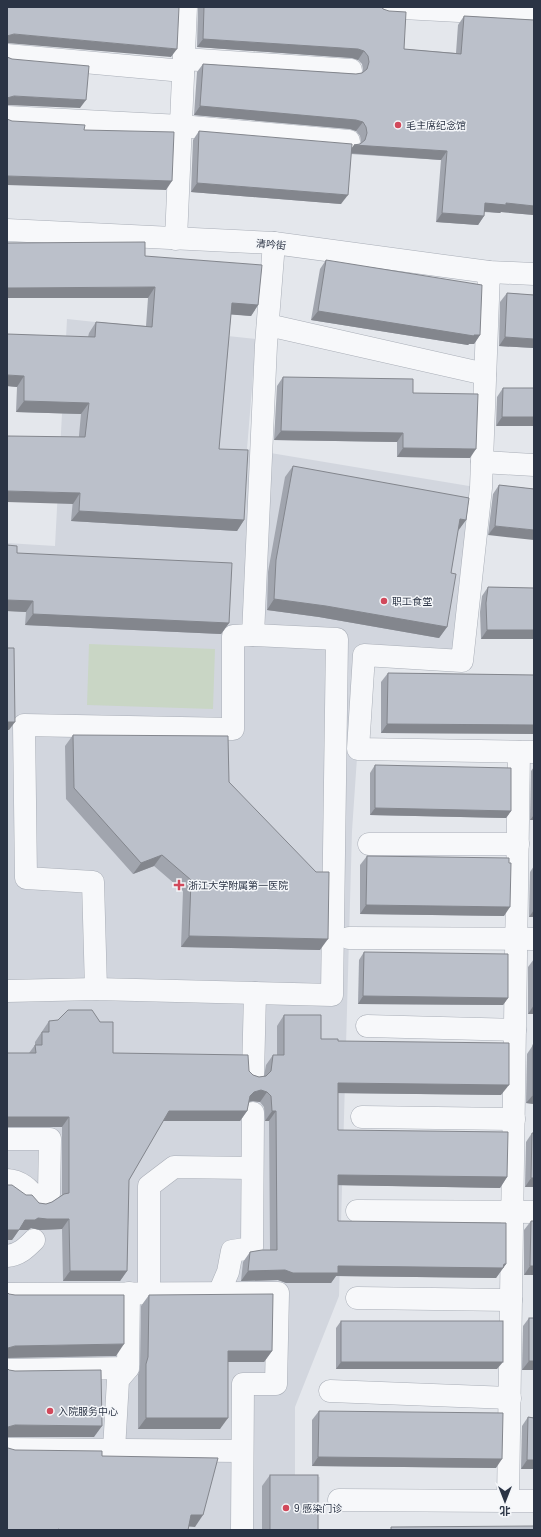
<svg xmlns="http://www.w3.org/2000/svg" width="541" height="1537" font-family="Arial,'Noto Sans SC',sans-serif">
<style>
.built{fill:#d2d6de}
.grass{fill:#c9d6c5}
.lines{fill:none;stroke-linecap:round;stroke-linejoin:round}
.minor-casing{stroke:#a9aeb7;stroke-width:23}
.minor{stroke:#f7f8fa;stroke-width:22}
.wall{fill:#a1a5ae}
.shaded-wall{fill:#83868d}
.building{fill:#bbc0ca;stroke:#83868d}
.poi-dot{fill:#d1495b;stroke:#f4f6f9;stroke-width:1.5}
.labels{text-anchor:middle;stroke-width:3;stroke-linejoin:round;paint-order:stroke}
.poi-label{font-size:10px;fill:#2b3445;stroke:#f4f6f9;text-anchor:start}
.street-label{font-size:10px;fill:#2b3445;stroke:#f4f6f9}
</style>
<rect width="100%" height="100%" fill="#e4e7ec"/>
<path class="built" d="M67,319l189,20 -9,110 234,39 -19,173 -98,-6 -12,176 -13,465 -44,111v68l25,2 -1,53h-312v-987l48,3z"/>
<path class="grass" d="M89,644l126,5 -2,60 -126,-4z"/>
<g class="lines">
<g class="minor-casing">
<g id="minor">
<path d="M384,7l150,8"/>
<path d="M7,55l176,16"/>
<path d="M184,59l167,11"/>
<path d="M7,117l174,9 168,15"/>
<path d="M7,230l267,13 215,29 45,2"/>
<path d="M176,239l10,-232"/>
<path d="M489,272l-8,216 -19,173 -98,-6 -6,94 175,3"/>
<path d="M268,325l217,49"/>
<path d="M482,462l52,3"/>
<path d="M519,752l-11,749h26"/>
<path d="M369,844h149"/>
<path d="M349,938l185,1"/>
<path d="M96,989l-3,-107 -67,-4 -2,-153 209,4v-93l20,-1 13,-290 8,-102"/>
<path d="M7,991l89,-2 236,6 5,-356 -84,-4"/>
<path d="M367,1026l148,4"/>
<path d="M253,1075l2,-82"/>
<path d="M362,1117l152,2"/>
<path d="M7,1139h43l-1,55 -11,8c-7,-12 -16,-21 -31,-22"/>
<path d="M357,1211l177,1"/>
<path d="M7,1256c12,-1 19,-8 27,-16"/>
<path d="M149,1293v-107l25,-19 78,1"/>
<path d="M219,1293l9,-21 4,-21 20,-3 1,-135"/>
<path d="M7,1294l271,-1 -2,91h-33l-1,146"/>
<path d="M357,1298l154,2"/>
<path d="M7,1370l121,-2"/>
<path d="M330,1391l180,7"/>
<path d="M7,1449l235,2"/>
<path d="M114,1450l4,-70 10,-12 1,-75"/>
<path d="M339,1500l169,1"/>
</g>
</g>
<use href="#minor" class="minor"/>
</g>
<g class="wall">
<path d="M198,7h184l22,42 52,4 2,-28 6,-9 70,4v195l-33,-3 -1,1 -16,-1v4l-6,9 -42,-3 5,-62 -90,-6 -10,50 -150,-12 2,-52 6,-9 152,19 3,-5 6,-1 1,-2 -1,-6 -4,-5 -6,-2 -156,-14 3,-43 6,-8 153,10 6,-1 1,-3 -1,-6 -4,-4 -6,-2 -155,-11z"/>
<path d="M145,256l113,49 -7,11 -20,-2 -12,135 25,71 -7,11 -166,-10 10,-107 -65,-2 1,-25 -10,-1 81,-49 1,-4 7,-11 50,4 2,-28z"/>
<path d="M326,260l154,75 -6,9h-5l-1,1 -157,-25 9,-51z"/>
<path d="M507,293l27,2v53l-35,-2 1,-44z"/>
<path d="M283,377l130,16 57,65 -73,-1v-15l-123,-2 3,-54z"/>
<path d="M503,388h31l-38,38 1,-29z"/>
<path d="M293,466l173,54 -8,10 -7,43 -4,54 -8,11 -120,-21 -52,-7 1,-38 17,-95z"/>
<path d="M499,485l35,4 -46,46 5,-41z"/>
<path d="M7,545l10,8 212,70 -8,11 -196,-9 1,-13 -19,-1z"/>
<path d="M488,587l46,1v51h-53l-1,-27 2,-16z"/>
<path d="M388,673l146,2v59l-153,-1v-51z"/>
<path d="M73,735l156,47 91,168 -139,-3 2,-56 -29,-25 -21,8 -67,-75 -1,-53z"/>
<path d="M375,765l136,46 -5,7 -136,-3v-42z"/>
<path d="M534,767v53h-4l1,-49z"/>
<path d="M367,856l137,60 -144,-2v-49z"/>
<path d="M534,866v51h-5l1,-45z"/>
<path d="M364,952l144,46 -5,7 -145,-1 1,-44z"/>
<path d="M534,959v55h-6v-47z"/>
<path d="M284,1015l37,24 17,2 163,54 -163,-2v37l169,47 -7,11 -162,-3v36l168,43 -10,14 -160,-2 -5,7h-45l-8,-3 -37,1 2,-19 7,-10 20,-2 -1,-129h-4l-1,-14 -4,-5 -7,-1 -4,1 -2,9 -7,10h-77l-34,59 -2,91 -7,10h-57l-1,-52 -22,1 -9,-2 -3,2h-9l-7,10 14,-45 13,8 7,1 6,-2 10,-7v-68l-33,-74 6,-8v-3l14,-21 64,32 136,18 4,4 6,2 5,-1 2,-11 7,-10h4v-29z"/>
<path d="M533,1045h1v59l-8,-1 1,-49z"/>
<path d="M532,1133l2,54h-9l1,-45z"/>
<path d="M531,1221l3,54h-10v-45z"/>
<path d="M149,1295l123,56 -8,11h-36l-8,67h-82v-54l2,-7 1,-62z"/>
<path d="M529,1318l5,52h-12l1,-44z"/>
<path d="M341,1321l156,48h-161v-41z"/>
<path d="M319,1411l177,57 -184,-2v-46z"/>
<path d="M528,1417l6,1v51h-13l1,-43z"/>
<path d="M270,1475l48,55h-56v-44z"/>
</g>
<g class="shaded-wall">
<path d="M14,34l163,15 -6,8 -164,-14v-7z"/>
<path d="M203,39l155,10 6,2 -6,9 -6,-2 -155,-11z"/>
<path d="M14,96l72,4 -6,8 -73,-3v-7z"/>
<path d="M200,106l156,14 7,2 -7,9 -6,-2 -156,-14z"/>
<path d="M354,145l93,6 -6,9 -93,-7z"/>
<path d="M7,176l165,5 -6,9 -159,-5z"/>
<path d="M197,183l151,12 -7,9 -150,-12z"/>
<path d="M485,203h21l28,3v9l-33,-3 -1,1 -21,-2z"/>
<path d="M442,213l42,3 -6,9 -42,-3z"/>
<path d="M155,287l-7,11h-141v-10z"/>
<path d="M232,303l26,2 -7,11 -27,-2z"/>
<path d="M318,311l162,24 -6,9h-5l-1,1 -157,-25z"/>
<path d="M505,337l29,2v9l-35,-2z"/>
<path d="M7,375l17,1 -7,11 -10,-1z"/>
<path d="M24,401l65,2 -8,11 -65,-2z"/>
<path d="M502,417h32v9h-38z"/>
<path d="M281,431l122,2 -6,9 -123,-2z"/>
<path d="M403,448l73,1 -6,9 -73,-1z"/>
<path d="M7,491l73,2 -7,11 -66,-2z"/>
<path d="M79,511l165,9 -7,11 -166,-10z"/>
<path d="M460,519l6,1 -8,11z"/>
<path d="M495,526l39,4v10l-46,-5z"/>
<path d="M274,599l52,7 121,21 -8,11 -120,-21 -52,-7z"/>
<path d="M7,600l26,1 -7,11 -19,-1z"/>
<path d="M33,614l196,9 -8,11 -196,-9z"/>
<path d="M487,630h47v9h-53z"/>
<path d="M7,722h8l-6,8h-2z"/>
<path d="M387,724l147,1v9l-153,-1z"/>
<path d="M375,808l136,3 -5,7 -136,-3z"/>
<path d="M534,815v5h-4z"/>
<path d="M162,855l-8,11 -21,8 8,-11z"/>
<path d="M366,905l144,2 -6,9 -144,-2z"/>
<path d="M534,910v7h-5z"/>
<path d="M189,936l139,3 -8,11 -139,-3z"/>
<path d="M363,996l145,2 -5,7 -145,-1z"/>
<path d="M534,1005v9h-6z"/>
<path d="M338,1083l171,2 -8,10 -170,-2z"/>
<path d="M261,1090l6,2 -7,10 -7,-1 -6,1 3,-6 4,-4z"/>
<path d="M533,1095h1v9l-8,-1z"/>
<path d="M169,1111h78l-7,10h-78z"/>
<path d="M272,1111h4l-7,10h-4z"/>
<path d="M7,1117h62l-7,10h-55z"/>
<path d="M338,1175l169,2 -7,11 -169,-3z"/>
<path d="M531,1178h3v9h-9z"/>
<path d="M38,1218l31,1 -7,10 -22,1 -9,-2 -3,2h-9l-7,10h-5v-10l18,-10z"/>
<path d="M506,1264l-10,14 -160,-2 -5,7h-45l-8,-3 -37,1 7,-10 90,-5z"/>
<path d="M530,1266h4v9h-10z"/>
<path d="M70,1271h57l-7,10h-57z"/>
<path d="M124,1344l-8,12 -109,2v-8l1,-2 7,-2z"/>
<path d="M228,1351h44l-8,11h-44z"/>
<path d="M529,1361h5v9h-12z"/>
<path d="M341,1362h162l-6,7h-161z"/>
<path d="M146,1418h82l-8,11h-82z"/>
<path d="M15,1425l87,1 -8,11h-87v-8l1,-2z"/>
<path d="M318,1457l184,2 -6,9 -184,-2z"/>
<path d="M527,1460h7v9h-13z"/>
<path d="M191,1515h12l-8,12 -12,-1z"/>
</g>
<g class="building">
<path d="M7,7h172l-2,42 -163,-15 -7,2z"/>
<path d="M204,7h178l1,2 6,2 17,1 -2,37 57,5 3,-38 70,4v186l-28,-3v2l-21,-2 -1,13 -42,-3 5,-62 -93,-6 6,-1 5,-4 2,-7 -1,-6 -3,-5 -7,-2 -156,-14 3,-42 153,10 6,-1 5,-4 2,-7 -1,-6 -4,-5 -6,-2 -155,-10z"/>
<path d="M7,57l5,2 77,7 -3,34 -72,-4 -7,2z"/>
<path d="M7,119l5,2 73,4 -1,5 90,2 -2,49 -165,-5z"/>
<path d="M199,131l153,13 -4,51 -151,-12z"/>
<path d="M145,242v14l117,9 -4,40 -26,-2 -13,146 29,1 -4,70 -165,-9 1,-18 -73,-2v-55l78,1 4,-34 -65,-2v-25l-17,-1v-41l88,3 1,-15 56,5 3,-40 -148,1v-45z"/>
<path d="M326,260l156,25 -2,50h-6v1l-156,-25z"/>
<path d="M507,293l27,2v44l-29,-2z"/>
<path d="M283,377l130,2v14l65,1 -2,55 -73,-1v-15l-122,-2z"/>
<path d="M503,388h31v29h-32z"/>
<path d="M293,466l176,32 -3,22 -6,-1 -9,54 5,1 -9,53 -121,-21 -52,-7 2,-39z"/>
<path d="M499,485l35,4v41l-39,-4z"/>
<path d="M7,545l10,1v7l215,10 -3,60 -196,-9v-13l-26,-1z"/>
<path d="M488,587l46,1v42h-47l-1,-27z"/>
<path d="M7,648h7l1,74h-8z"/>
<path d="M388,673l146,2v50l-147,-1z"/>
<path d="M73,735l155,1 1,46 87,90h13l-1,67 -139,-3 2,-56 -29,-25 -21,8 -67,-75z"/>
<path d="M375,765l136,3v43l-136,-3z"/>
<path d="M367,856l142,2v5h2l-1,44 -144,-2z"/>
<path d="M364,952l144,2v44l-145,-2z"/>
<path d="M68,1010h24l8,12h13v31l135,2 1,16 4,4 6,2 7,-1 5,-5 2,-16h11v-40h37v24h17v2l171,2v42l-171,-2v47l170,2 -1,45 -169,-2v46l168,2v41h-2l-1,4 -165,-2v7h-45l-8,-3 -37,1 2,-19 12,-2h15l-1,-139h-4l-1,-15 -4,-4 -6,-2 -7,2 -4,4 -3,15h-78l-40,69 -2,91h-57l-1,-52h-22l-9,-1 -3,2h-10l-6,10h-12v-45h5l14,10h6l7,8 7,1 6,-2 12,-8 5,-1v-76h-62v-64h29l-1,-8h7v-13h7v-11l9,-1z"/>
<rect x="533" y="1045" width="1" height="50"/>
<path d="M532,1133h2v45h-3z"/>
<path d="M531,1221h3v45h-4z"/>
<path d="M7,1292l2,2 6,1h109v49l-109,2 -7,2 -1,2z"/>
<path d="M273,1294l-1,57h-44v67h-82v-54l2,-7 1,-62z"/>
<rect x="529" y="1318" width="5" height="43"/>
<rect x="341" y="1321" width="162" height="41"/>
<path d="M7,1368l2,2 6,1 86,-1 1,56 -87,-1 -7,2 -1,2z"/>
<path d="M319,1411l184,2 -1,46 -184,-2z"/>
<path d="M528,1417l6,1v42h-7z"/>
<path d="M7,1447l1,1 7,2 87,1v5l116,2 -15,57h-12l-3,15h-129v-1l-3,1h-49z"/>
<rect x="270" y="1475" width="48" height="55"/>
<path d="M534,1526v4h-143v-3z"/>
</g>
<g class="poi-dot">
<circle cx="398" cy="125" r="4"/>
<circle cx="384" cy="601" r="4"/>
<path d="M177 879h4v4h4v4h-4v4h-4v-4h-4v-4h4z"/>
<circle cx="50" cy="1411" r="4"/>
<circle cx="286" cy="1508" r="4"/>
</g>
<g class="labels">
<g class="poi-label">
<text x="406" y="129">毛主席纪念馆</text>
<text x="392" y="605">职工食堂</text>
<text x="188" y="889">浙江大学附属第一医院</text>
<text x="58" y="1415">入院服务中心</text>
<text x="294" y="1512">9 感染门诊</text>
</g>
<g class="street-label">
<text transform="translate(271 244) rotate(5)" y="4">清吟街</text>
</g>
</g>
<rect width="541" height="1537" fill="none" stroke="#2b3445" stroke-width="16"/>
<g transform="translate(505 1501) rotate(180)" stroke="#f4f6f9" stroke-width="3" paint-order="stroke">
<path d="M0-3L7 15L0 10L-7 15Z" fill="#2b3445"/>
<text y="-6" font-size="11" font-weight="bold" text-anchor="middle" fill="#2b3445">北</text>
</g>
</svg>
